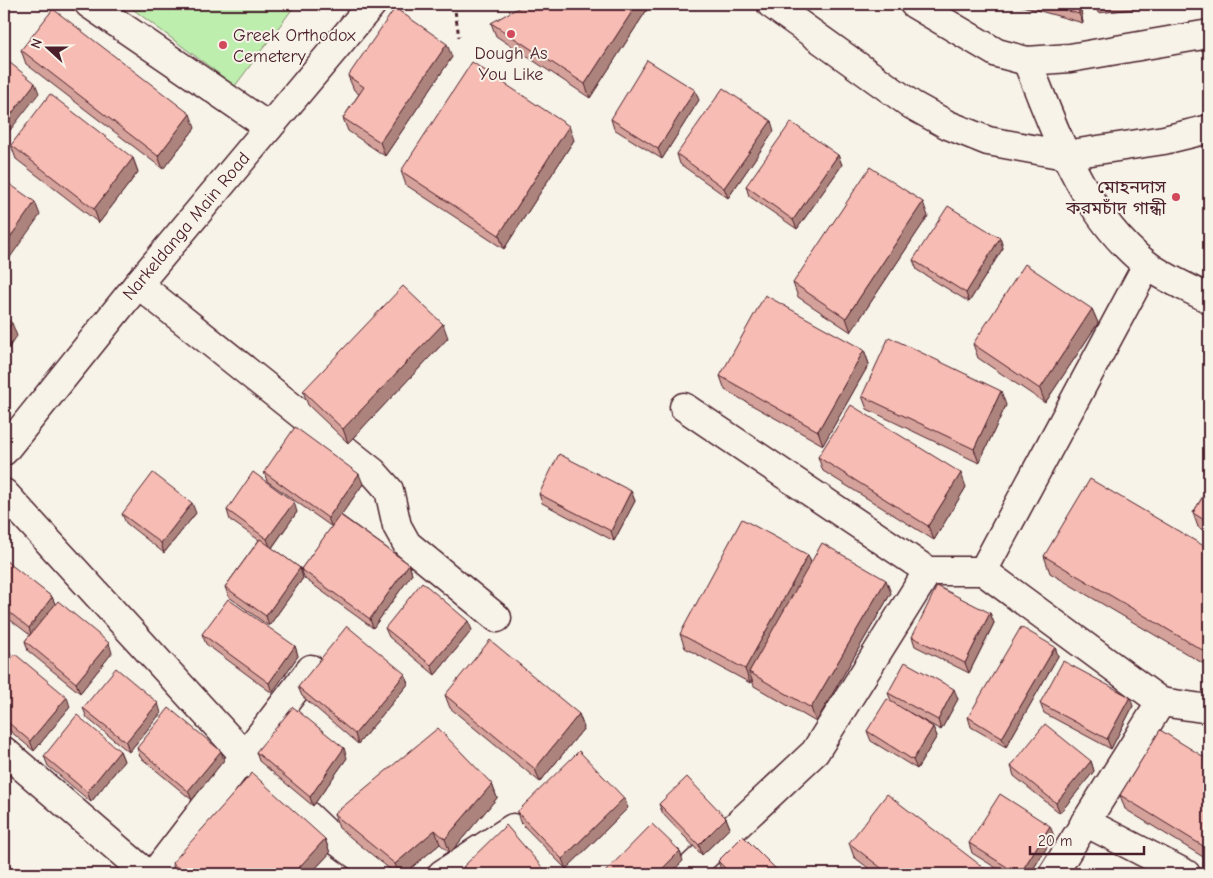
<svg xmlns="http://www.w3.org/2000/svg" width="1213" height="878" font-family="'Comic Neue','Noto Sans Bengali',sans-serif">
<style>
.green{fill:#bdeeae;stroke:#84866c}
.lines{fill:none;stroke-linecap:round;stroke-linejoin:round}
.street-casing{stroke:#4a1f2b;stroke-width:31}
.secondary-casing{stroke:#4a1f2b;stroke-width:31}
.path{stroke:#4a1f2b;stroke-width:3;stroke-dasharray:4 4;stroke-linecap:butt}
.street{stroke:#f7f3e8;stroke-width:28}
.secondary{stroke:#f7f3e8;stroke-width:28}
.wall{fill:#d4a29a;stroke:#4a1f2b}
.shaded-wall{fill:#ad847d;stroke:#4a1f2b}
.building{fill:#f7bcb3;stroke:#4a1f2b}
.poi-dot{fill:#d1495b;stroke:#f7f3e8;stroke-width:2}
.labels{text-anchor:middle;stroke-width:4;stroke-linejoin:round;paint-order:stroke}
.poi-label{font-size:18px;fill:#4a1f2b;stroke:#f7f3e8;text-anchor:start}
.street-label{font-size:18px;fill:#4a1f2b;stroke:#f7f3e8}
</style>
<rect width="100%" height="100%" fill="#f7f3e8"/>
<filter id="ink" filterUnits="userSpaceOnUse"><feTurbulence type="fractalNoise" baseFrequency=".02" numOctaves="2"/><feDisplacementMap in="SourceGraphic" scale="10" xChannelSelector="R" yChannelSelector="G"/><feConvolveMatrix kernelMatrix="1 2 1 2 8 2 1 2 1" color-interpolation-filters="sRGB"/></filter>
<g filter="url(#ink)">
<path class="green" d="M126,4h170l-61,82z"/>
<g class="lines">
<g class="street-casing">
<g id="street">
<path d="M89,4l180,123"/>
<path d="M138,284l235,188 16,18 8,36 10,18 90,74"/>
<path d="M684,407l244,164h55"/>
<path d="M4,493l240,262 81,77 57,42"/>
<path d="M1161,702l48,7"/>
<path d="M4,751l143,123"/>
<path d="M1085,822l101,52"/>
<path d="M154,874l157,-205"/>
<path d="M442,874l71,-46 40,46"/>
<path d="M685,874l130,-122 113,-181"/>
<path d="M1053,874l108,-172 -178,-131 164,-306"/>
</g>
</g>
<g class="secondary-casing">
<g id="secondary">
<path d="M771,4l141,101 36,20 40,16 77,14 99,-15 45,-11"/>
<path d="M914,4l83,49 30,8 43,-3 139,-24"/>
<path d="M1027,61c29,72 56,153 119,203 18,14 43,24 63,35"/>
<path d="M4,451l134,-167 234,-280"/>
</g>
</g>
<path class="path" d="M454,4l5,33"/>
<use href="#street" class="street"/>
<use href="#secondary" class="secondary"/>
</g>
<g class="wall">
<path d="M1015,4h65l3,19z"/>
<path d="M1095,4h66v2l-63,7z"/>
<path d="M1171,4h34l-34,2z"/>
<path d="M650,5l-60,93 -94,-62 -5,-13z"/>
<path d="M21,50l174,78 -32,41 -137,-105z"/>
<path d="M452,57l-67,99 -37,-25 -5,-13 16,-24 -5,-4 -6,-14z"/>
<path d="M699,100l-37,59 -48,-30 -3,-10z"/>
<path d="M774,131l-46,67 -48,-34 -3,-10z"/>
<path d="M574,140l-70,109 -98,-64 -5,-14z"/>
<path d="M11,145l122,13 5,14 -39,51 -83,-64z"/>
<path d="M838,155l4,10 -45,64 -48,-33 -3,-10z"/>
<path d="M928,216l-77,116 -53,-35 -5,-14z"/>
<path d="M1000,238l3,10 -34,54 -52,-32 -4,-10z"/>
<path d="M1092,309l6,14 -53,80 -67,-45 -5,-14z"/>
<path d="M448,338l-100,105 -40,-38 -5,-14z"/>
<path d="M864,350l5,14 -46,81 -98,-55 -5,-14z"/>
<path d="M862,396l144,9 -27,58 -112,-54z"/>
<path d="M818,457l148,30 -32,53 -111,-69z"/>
<path d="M264,472l99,12 -22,31 68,49 3,10 -39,54 -68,-49 -4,-10 31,-42 -65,-46z"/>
<path d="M1209,486v48l-11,-7 -5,-14z"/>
<path d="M631,491l4,10 -21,40 -72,-38 -3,-9z"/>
<path d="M227,510l70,2 -25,36 28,20 3,10 -34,48 -40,-29 -4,-10 34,-47 -29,-20z"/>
<path d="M196,513l-32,40 -38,-30 -4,-9z"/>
<path d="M1209,549v118l-159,-94 -6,-17z"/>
<path d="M808,555l3,8 80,30 -75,129 -62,-36 -2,-6 -2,3 -65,-35 -5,-14z"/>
<path d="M4,562l48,35 3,7 57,49 -32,40 -52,-42 -3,-10 5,-6 -26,-20z"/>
<path d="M990,613l4,10 -25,50 -54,-27 -3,-9z"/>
<path d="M385,628l87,2 -37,45 -46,-38z"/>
<path d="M202,634l93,12 3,10 -26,37 -66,-49z"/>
<path d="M1055,647l3,9 -52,91 -35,-20 -3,-10z"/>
<path d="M4,667l66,40 -36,44 -30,-25z"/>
<path d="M405,674l3,10 -50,60 -56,-48 -4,-9z"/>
<path d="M888,693l70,6 -17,31 -31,-17 23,14 4,9 -20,33 -46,-28 -4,-10 24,-30z"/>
<path d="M445,695l134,19 5,14 -44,54 -90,-74z"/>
<path d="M1040,703l93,3 -22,43 -67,-36z"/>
<path d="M83,708l78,5 -32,39 -42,-34z"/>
<path d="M137,748l87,12 -32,40 -52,-43z"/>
<path d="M120,751l4,10 -33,41 -43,-36 -4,-10z"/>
<path d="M256,752l91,6 -34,48 -54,-45z"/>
<path d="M1209,760v98l-1,2 -83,-51 -5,-14z"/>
<path d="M1091,761l3,10 -34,42 -46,-37 -3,-10z"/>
<path d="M492,784l5,14 -47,55 -10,-9 -36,30h-8l-57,-46 -5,-14z"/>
<path d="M659,804l67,14 4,10 -28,27 -39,-41z"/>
<path d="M628,808l-62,61 -46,-47 -3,-10z"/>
<path d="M1054,836l-24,38h-24l-34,-21 -3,-10z"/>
<path d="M325,839l5,14 -20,21h-134l-4,-11z"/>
<path d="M849,843l143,31h-116l-22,-17z"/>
<path d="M718,861l63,13h-56l-4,-4z"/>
<path d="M463,867l85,7h-82z"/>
</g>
<g class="shaded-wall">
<path d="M637,4h13v1l-60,93 -5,-14z"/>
<path d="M1078,4h2l3,19 -4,-9z"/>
<path d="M447,44l5,13 -67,99 -5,-14z"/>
<path d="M35,83l4,10 -35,45v-14z"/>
<path d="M695,90l4,10 -37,59 -4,-10z"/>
<path d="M190,114l5,14 -32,41 -5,-13z"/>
<path d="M771,121l3,10 -46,67 -4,-10z"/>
<path d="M569,126l5,14 -70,109 -5,-14z"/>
<path d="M838,155l4,10 -45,64 -4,-9z"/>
<path d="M133,158l5,14 -39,51 -5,-14z"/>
<path d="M35,202l5,13 -36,51v-20z"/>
<path d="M923,202l5,14 -77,116 -5,-14z"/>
<path d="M1000,238l3,10 -34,54 -3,-9z"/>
<path d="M1092,309l6,14 -53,80 -5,-14z"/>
<path d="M12,323l5,13 -13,18v-21z"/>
<path d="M443,324l5,14 -100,105 -5,-14z"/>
<path d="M864,350l5,14 -46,81 -5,-14z"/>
<path d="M1001,391l5,14 -27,58 -5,-14z"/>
<path d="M961,473l5,14 -32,53 -6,-14z"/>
<path d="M359,474l4,10 -31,44 -4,-10z"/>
<path d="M631,491l4,10 -21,40 -3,-10z"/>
<path d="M294,502l3,10 -26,37 -4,-10z"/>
<path d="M192,503l4,10 -32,40 -3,-10z"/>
<path d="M808,555l5,13 -64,104 3,8 -2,3 -5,-14z"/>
<path d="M409,564l3,10 -39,54 -3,-9z"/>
<path d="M300,568l3,10 -34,48 -3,-10z"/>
<path d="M886,580l5,13 -75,129 -5,-14z"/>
<path d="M52,597l4,9 -24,31 -3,-9z"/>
<path d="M990,613l4,10 -25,50 -4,-10z"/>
<path d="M468,621l4,9 -37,45 -4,-10z"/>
<path d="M109,643l3,10 -32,40 -4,-10z"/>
<path d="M7,645l4,10 -7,9v-14z"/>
<path d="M295,646l3,10 -26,37 -3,-10z"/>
<path d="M1055,647l3,9 -52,91 -4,-9z"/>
<path d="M405,674l3,10 -50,60 -3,-10z"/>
<path d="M954,689l4,10 -17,31 -3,-10z"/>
<path d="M67,697l3,10 -36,44 -4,-10z"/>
<path d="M1130,697l3,9 -22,43 -4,-10z"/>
<path d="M158,703l3,10 -32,39 -3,-10z"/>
<path d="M579,714l5,14 -44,54 -5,-13z"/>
<path d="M933,727l4,9 -20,33 -4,-9z"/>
<path d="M344,748l3,10 -34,48 -3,-9z"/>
<path d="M120,751l4,10 -33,41 -4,-10z"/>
<path d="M221,751l3,9 -32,40 -4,-9z"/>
<path d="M1091,761l3,10 -34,42 -4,-10z"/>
<path d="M492,784l5,14 -47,55 -5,-14z"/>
<path d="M624,798l4,10 -62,61 -4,-10z"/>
<path d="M726,818l4,10 -28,27 -3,-10z"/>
<path d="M1050,826l4,10 -24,38h-10z"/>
<path d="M435,830l5,14 -36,30h-5l-4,-10z"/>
<path d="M1209,836v22l-1,2 -5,-14z"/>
<path d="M325,839l5,14 -20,21h-17z"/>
<path d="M680,851l3,10 -13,13h-13z"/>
</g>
<g class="building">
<path d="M525,4h112l-52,80 -94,-61z"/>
<path d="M1045,4h33l1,10z"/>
<path d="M395,8l52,36 -67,98 -37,-24 21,-31 -16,-11z"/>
<path d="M53,9l137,105 -32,42 -137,-106z"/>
<path d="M4,58l31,25 -31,41z"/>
<path d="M647,60l48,30 -37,59 -47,-30z"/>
<path d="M472,62l97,64 -70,109 -98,-64z"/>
<path d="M723,88l48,33 -47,67 -47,-34z"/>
<path d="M50,94l83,64 -39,51 -83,-64z"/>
<path d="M791,122l47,33 -45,65 -47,-34z"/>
<path d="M870,167l53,35 -77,116 -53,-35z"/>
<path d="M4,180l31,22 -31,44z"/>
<path d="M948,206l52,32 -34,55 -53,-33z"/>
<path d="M1025,264l67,45 -52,80 -67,-45z"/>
<path d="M403,286l40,38 -100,105 -40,-38z"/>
<path d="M765,295l99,55 -46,81 -98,-55z"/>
<path d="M4,317l8,6 -8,10z"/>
<path d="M889,337l112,54 -27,58 -112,-53z"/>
<path d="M851,405l110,68 -33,53 -110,-69z"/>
<path d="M295,427l64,47 -31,44 -64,-46z"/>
<path d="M559,454l72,37 -20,40 -72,-37z"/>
<path d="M253,472l41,30 -27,37 -40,-29z"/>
<path d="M153,473l39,30 -31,40 -39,-29z"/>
<path d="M1090,479l119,70v105l-165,-98z"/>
<path d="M1209,486v37l-16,-10z"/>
<path d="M340,515l69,49 -39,55 -69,-50z"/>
<path d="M742,519l66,36 -63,114 -65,-35z"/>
<path d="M260,539l40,29 -34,48 -41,-29z"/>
<path d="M822,543l64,37 -75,128 -62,-36z"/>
<path d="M5,560l47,37 -23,31 -25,-20v-46z"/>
<path d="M422,582l46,39 -37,44 -46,-37z"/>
<path d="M937,586l53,27 -25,50 -53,-26z"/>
<path d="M228,599l67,47 -26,37 -67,-49z"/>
<path d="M58,601l51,42 -33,40 -51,-42z"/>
<path d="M347,626l58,48 -50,60 -57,-47z"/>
<path d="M1021,627l34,20 -53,91 -34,-21z"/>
<path d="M490,640l89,74 -44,55 -90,-74z"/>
<path d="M4,643l3,2 -3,5z"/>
<path d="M15,654l52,43 -37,44 -26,-22v-52z"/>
<path d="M1063,661l67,36 -23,42 -67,-36z"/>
<path d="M905,662l49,27 -16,31 -50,-27z"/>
<path d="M116,668l42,35 -32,39 -43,-34z"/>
<path d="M887,699l46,28 -20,33 -46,-29z"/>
<path d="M293,707l51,41 -34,49 -54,-45z"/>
<path d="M169,708l52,43 -33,40 -51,-43z"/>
<path d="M77,715l43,36 -33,41 -43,-36z"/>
<path d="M1045,724l46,37 -35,42 -45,-37z"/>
<path d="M438,728l54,56 -47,55 -10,-9 -40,34 -61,-50z"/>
<path d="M1160,730l49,30v76l-6,10 -83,-51z"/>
<path d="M579,751l45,47 -62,61 -45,-47z"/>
<path d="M252,773l73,66 -32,35h-108l-13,-11z"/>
<path d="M687,777l39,41 -27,27 -40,-41z"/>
<path d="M887,794l105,80h-103l-40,-31z"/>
<path d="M1000,794l50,32 -30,48h-2l-49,-31z"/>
<path d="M652,824l28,27 -23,23h-54z"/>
<path d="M506,825l42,49h-73l-12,-7z"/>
<path d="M743,836l38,38h-50l-13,-13z"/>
<path d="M1120,870l8,4h-10z"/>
</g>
</g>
<g class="poi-dot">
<circle cx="511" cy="34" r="5"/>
<circle cx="223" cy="45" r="5"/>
<circle cx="1176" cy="197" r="5"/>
</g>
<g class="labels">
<g class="poi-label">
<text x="233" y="41">Greek Orthodox<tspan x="233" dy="21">Cemetery</tspan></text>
<text x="511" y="59" text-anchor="middle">Dough As<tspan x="511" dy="21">You Like</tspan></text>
<text x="1166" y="193" text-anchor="end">মোহনদাস<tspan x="1166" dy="21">করমচাঁদ গান্ধী</tspan></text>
</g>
<g class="street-label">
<text transform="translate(186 226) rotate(-50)" y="6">Narkeldanga Main Road</text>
</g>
</g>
<rect width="1213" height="878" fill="none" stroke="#f7f3e8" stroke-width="20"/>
<rect x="10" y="10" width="1193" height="858" fill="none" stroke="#4a1f2b" stroke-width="2" filter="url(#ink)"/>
<g transform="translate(48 48) rotate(291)" stroke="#f7f3e8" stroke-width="4" paint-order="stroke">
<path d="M0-4L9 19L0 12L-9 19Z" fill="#4a1f2b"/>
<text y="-8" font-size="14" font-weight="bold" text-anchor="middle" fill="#4a1f2b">N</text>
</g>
<path d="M1030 846v8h114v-8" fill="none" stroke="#4a1f2b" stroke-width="2.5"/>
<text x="1038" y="846" font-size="15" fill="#4a1f2b" stroke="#f7f3e8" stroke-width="4" paint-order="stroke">20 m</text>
</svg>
